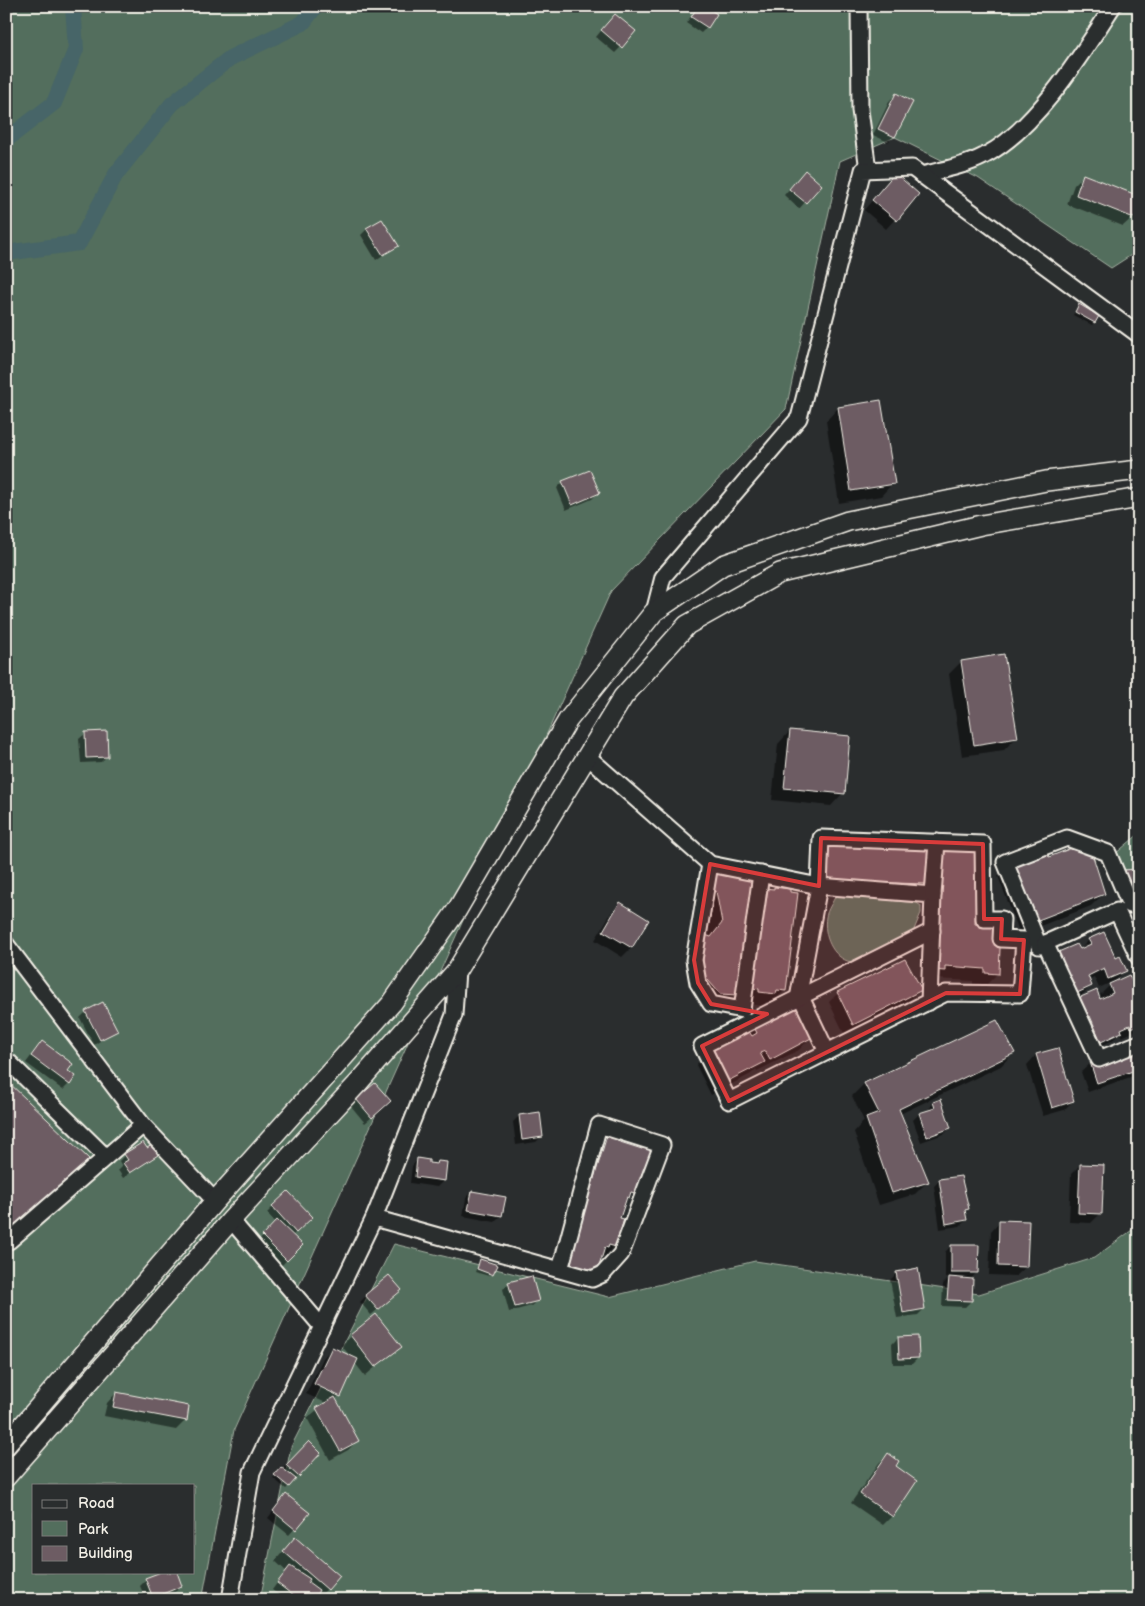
<svg xmlns="http://www.w3.org/2000/svg" width="1145" height="1606" font-family="'Balsamiq Sans',sans-serif">
<style>
.green{fill:#536e5d;stroke:#a4b0a2;fill-rule:evenodd}
.shadow{fill:#0007;fill-rule:evenodd}
.lines{fill:none;stroke-linecap:round;stroke-linejoin:round}
.canal{stroke:#466567;stroke-width:16}
.building{fill:#6d5c63;stroke:#f4f1e8}
.minor-casing{stroke:#f4f1e8;stroke-width:19}
.major-casing{stroke:#f4f1e8;stroke-width:22}
.minor{stroke:#2a2d2e;stroke-width:15}
.major{stroke:#2a2d2e;stroke-width:19}
.marked{fill:#d93c3b;fill-opacity:0.2;stroke:#d93c3b;stroke-width:4;stroke-linejoin:round}
</style>
<rect width="100%" height="100%" fill="#2a2d2e"/>
<filter id="ink" filterUnits="userSpaceOnUse"><feTurbulence type="fractalNoise" baseFrequency=".02" numOctaves="2"/><feDisplacementMap in="SourceGraphic" scale="10" xChannelSelector="R" yChannelSelector="G"/><feConvolveMatrix kernelMatrix="1 2 1 2 8 2 1 2 1" color-interpolation-filters="sRGB"/></filter>
<g filter="url(#ink)">
<g class="green">
<path d="M6,6h1133v244l-28,18 -133,-90 -83,-41 -55,24 -54,248 -175,182 -377,839 -32,170h-196zM34,1485h160v87h-160z"/>
<path d="M1139,834v35l-15,1 -9,-16z"/>
<path d="M836,895l81,8 4,3v7l-8,19 -62,30c-19,-4 -28,-27 -25,-45 1,-7 7,-15 10,-22z"/>
<path d="M1139,1225v375h-879l31,-153 103,-203 215,53 146,-36 224,33 115,-36z"/>
</g>
<g class="shadow">
<path d="M699,6l8,21 -6,6 -15,-10z"/>
<path d="M609,21l12,26 -6,6 -19,-16z"/>
<path d="M896,95l-2,41 -6,6 -15,-7 17,-35z"/>
<path d="M1084,175l49,42 -10,9 -56,-22 7,-19z"/>
<path d="M799,178l21,7 -21,24 -15,-14z"/>
<path d="M886,184l32,10 -32,35 -22,-19z"/>
<path d="M367,229l30,16 -21,15 -15,-25z"/>
<path d="M1079,306l19,10 -6,9 -19,-10z"/>
<path d="M880,401l13,82 -12,13 -42,7 -13,-82 12,-13z"/>
<path d="M563,482l35,11 -6,6 -26,11 -9,-22z"/>
<path d="M961,662l56,75 -13,13 -42,6 -13,-82z"/>
<path d="M790,731l53,62 -12,13 -59,-6 6,-56z"/>
<path d="M86,733l21,23 -6,6 -20,1 -2,-24z"/>
<path d="M829,845l99,17 45,63 25,48 -13,13 -12,-1v-4l-38,-2 -4,4h-11l7,-101 -14,14 -97,-3 1,-35z"/>
<path d="M1075,852l28,42 -12,12 -71,28 -22,-58 13,-13 37,-4z"/>
<path d="M713,871l72,119 -13,13 -6,-1 -3,4 -16,-2 1,-69 -12,59 -13,13 -15,-1 -18,-20 3,-37 17,-13 -6,-33z"/>
<path d="M620,904l11,44 -9,9 -27,-17 16,-27z"/>
<path d="M1139,921v46l-16,-32z"/>
<path d="M1089,940l37,30 -14,14 24,9 -3,2 6,13v19l-4,4 -13,6 -2,-3 -9,7 -19,9 -12,-26 -5,3 -8,-18 14,-13 -15,6 13,-52zM1094,977l5,11 15,-7 -14,14 2,4 -25,1 14,-14 -3,-6z"/>
<path d="M921,990l-10,9 -67,34 -15,-31 9,-9z"/>
<path d="M86,1012l30,18 -22,15 -14,-27z"/>
<path d="M997,1022l16,31 -12,13 -101,48 28,67 -13,13 -36,11 -25,-73 10,-11 -12,-25 12,-12z"/>
<path d="M755,1028l56,9 -12,13 -42,21 -1,-2 -5,5 -40,21 -15,-30 12,-13 41,-18z"/>
<path d="M1139,1046v28l-51,18 -7,-20 10,-9z"/>
<path d="M37,1048l30,23 2,13 -6,6 -37,-27z"/>
<path d="M1036,1055l37,46 -9,9 -21,6 -16,-51z"/>
<path d="M375,1084l9,23 -19,16 -14,-17z"/>
<path d="M941,1101l9,27 -6,6 -23,8 -8,-22 6,-6 9,-3 5,-8z"/>
<path d="M539,1114l3,22 -6,6 -20,3 -3,-23 6,-6z"/>
<path d="M610,1131l6,10 23,8 6,-7 -1,26 -10,24 -10,10 -5,17 -4,27 -13,13 -2,-1 -5,14 -12,13 -27,-9 41,-133z"/>
<path d="M146,1150l10,5 -33,23 -5,-8 4,-4 -3,-5 6,-6z"/>
<path d="M418,1159l10,5 17,-1 -2,18 -6,6 -27,-4 2,-17z"/>
<path d="M1080,1165l21,48 -10,10 -22,-1 2,-48z"/>
<path d="M940,1180l28,29 -4,3 2,8 -6,6 -20,3 -6,-43z"/>
<path d="M288,1192l23,25 -19,19 9,9 -20,21 -24,-23 19,-20 -9,-10z"/>
<path d="M472,1192l29,24 -6,6 -32,-6 3,-18z"/>
<path d="M1000,1221l26,46 -10,9 -27,-1 2,-44z"/>
<path d="M951,1246l26,26 -7,8 1,21 -6,6 -23,-1 1,-22 6,-6h-4v-26z"/>
<path d="M480,1260l12,14 -3,2 -14,-4z"/>
<path d="M896,1274l28,35 -6,6 -21,3 -7,-38z"/>
<path d="M509,1283l29,17 -7,6 -22,6 -6,-23z"/>
<path d="M366,1296h28l-23,19 -11,-13z"/>
<path d="M376,1316l24,30 -35,30 -10,-13 -19,37 22,40 -10,10 -18,10 -23,-42 19,-15 -20,-9 17,-36 9,-10 19,9 -10,-12z"/>
<path d="M898,1338l20,20 -6,6h-19l-1,-20z"/>
<path d="M116,1393l72,14 -3,14 -9,9 -72,-14 3,-13z"/>
<path d="M309,1443l-11,33 -12,13 -13,-11z"/>
<path d="M888,1454l6,12 -2,50 -9,9 -32,-22 28,-40z"/>
<path d="M280,1502l28,12 -19,21 -21,-17z"/>
<path d="M286,1548l41,41 -9,9 -3,-3 -3,5h-26l-14,-10 14,-19 -11,-10z"/>
<path d="M146,1580l35,6 -6,6 -21,8h-8l-6,-14z"/>
</g>
<g class="lines">
<g class="canal">
<path d="M6,140l48,-37 22,-54 -3,-43"/>
<path d="M6,253l73,-10 37,-69 56,-70 58,-46 73,-35 13,-17"/>
</g>
</g>
<g class="building">
<path d="M698,6h7l12,8 -9,14 -17,-11z"/>
<path d="M615,14l21,17 -14,17 -21,-18z"/>
<path d="M896,93l17,9 -18,35 -17,-8z"/>
<path d="M805,170l17,15 -16,18 -17,-14z"/>
<path d="M895,173l24,21 -22,27 -25,-21z"/>
<path d="M1083,174l56,22v9l-5,13 -58,-23z"/>
<path d="M382,219l17,27 -16,9 -17,-27z"/>
<path d="M1079,304l20,12 -4,7 -20,-11z"/>
<path d="M881,400l14,84 -44,7 -13,-84z"/>
<path d="M590,470l10,23 -28,12 -10,-24z"/>
<path d="M1004,654l14,84 -44,7 -13,-84z"/>
<path d="M790,730l60,6 -5,58 -61,-6z"/>
<path d="M107,731l1,26 -22,1 -1,-26z"/>
<path d="M829,844l99,3v11h2l-3,26 -99,-3z"/>
<path d="M1085,846l6,4 14,44 -72,28 -23,-60 35,-14 4,9 25,-10 1,3z"/>
<path d="M941,847l37,1 -3,76 21,3 4,21 -1,26 -14,-1v-4l-40,-3v5l-13,-1z"/>
<path d="M713,869l42,12 -18,114 -17,-1 -18,-21 3,-38 6,2 11,-14 -6,-32 -5,-4z"/>
<path d="M1139,869v23l-8,4 -7,-26z"/>
<path d="M774,887l16,2v3l8,1 -12,98 -9,-1 -1,4 -17,-2v-3l-7,-1 12,-100 10,1z"/>
<path d="M620,902l29,18 -17,28 -29,-17z"/>
<path d="M1104,932l12,26 4,-2 7,15 -19,8 -4,-11 -16,8 4,10 -17,8 -19,-41 21,-9 3,5 11,-5 -3,-5z"/>
<path d="M905,959l17,31 -69,35 -16,-33z"/>
<path d="M1129,975l8,18 -3,1 5,11v20l-8,3 -1,-3 -9,4 1,3 -21,10 -11,-26 -6,2 -8,-19 21,-9 3,9 13,-6 -4,-9z"/>
<path d="M103,1002l15,29 -18,9 -15,-29z"/>
<path d="M796,1005l17,32 -43,23 -5,-9 -5,2 5,9 -41,21 -16,-32 40,-21 4,6 5,-3 -3,-6z"/>
<path d="M997,1020l18,33 -116,56 30,73 -37,11 -26,-75 13,-5 -15,-30z"/>
<path d="M42,1041l31,23 -5,7 8,5 -6,9 -39,-29z"/>
<path d="M1139,1045v24l-42,14 -7,-21z"/>
<path d="M1058,1048l16,53 -22,7 -16,-54z"/>
<path d="M6,1080l83,79 -49,51 -29,23 -5,-7z"/>
<path d="M375,1083l16,18 -19,17 -16,-19z"/>
<path d="M941,1099l10,29 -24,9 -8,-24 16,-5 -2,-6z"/>
<path d="M540,1112l3,25 -21,3 -3,-25z"/>
<path d="M609,1129l11,4 -3,8 25,8 3,-8 12,3 -12,30 -3,-1 -5,16 -2,4 -4,-1 -2,6 -2,-1 -7,21 4,1 -8,28 -7,-2 -1,3 -3,-1 -8,26 -29,-10z"/>
<path d="M143,1142l4,6 5,-3 6,10 -28,18 -7,-10 5,-3 -4,-6z"/>
<path d="M417,1158l12,2v3l8,1 1,-3 9,1 -2,19 -30,-4z"/>
<path d="M1080,1164l24,1 -2,49 -24,-1z"/>
<path d="M961,1176l8,33 -4,1 2,10 -21,4 -7,-45z"/>
<path d="M288,1191l25,26 -17,16 -24,-27z"/>
<path d="M472,1191l34,6 -4,19 -34,-6z"/>
<path d="M277,1220l26,25 -16,16 -25,-25z"/>
<path d="M999,1220l30,1 -2,46 -29,-1z"/>
<path d="M951,1245h28l-1,28h-27z"/>
<path d="M480,1259l18,6 -5,10 -16,-6z"/>
<path d="M918,1268l7,41 -22,4 -7,-41z"/>
<path d="M389,1275l13,15 -24,20 -13,-15z"/>
<path d="M532,1276l7,25 -24,6 -7,-25z"/>
<path d="M949,1277l24,2 -1,22 -25,-1z"/>
<path d="M376,1314l26,33 -27,20 -25,-32z"/>
<path d="M918,1336l1,22 -20,1 -1,-22z"/>
<path d="M332,1347l26,12 -17,38 -27,-13z"/>
<path d="M116,1392l73,14 -2,15 -74,-14z"/>
<path d="M335,1397l24,44 -19,10 -24,-43z"/>
<path d="M309,1441l12,12 -22,24 -13,-12z"/>
<path d="M888,1453l11,8 -3,5 21,15 -24,36 -33,-23z"/>
<path d="M281,1467l15,12 -7,8 -15,-12z"/>
<path d="M286,1494l24,19 -14,17 -23,-19z"/>
<path d="M295,1537l45,39 -12,14 -45,-39z"/>
<path d="M290,1566l20,13 -2,3 11,8 -5,10h-15l-22,-17z"/>
<path d="M161,1572h16l5,14 -29,12 -8,-20z"/>
</g>
<g class="lines">
<g class="minor-casing">
<g id="minor">
<path d="M859,6l1,104 8,60"/>
<path d="M921,175c21,-5 44,-9 63,-19 51,-26 98,-102 129,-150"/>
<path d="M654,612l9,-35 136,-159 64,-248 49,-2 227,167"/>
<path d="M587,756l123,108 109,22 -20,107 28,59 119,-59 74,1 4,-54 -23,-1 1,-20h-18l-1,-75 -162,-6 -2,48 114,9 -4,107"/>
<path d="M710,864l-16,96 4,23 13,21 31,6 19,-136"/>
<path d="M933,895l4,-53"/>
<path d="M1139,902l-9,3 -22,-52 -41,-15 -62,24 34,84 78,-35 22,47"/>
<path d="M1045,943l54,116 40,-16"/>
<path d="M6,944l137,181 72,76"/>
<path d="M827,1052l-98,49 -27,-55 230,-115"/>
<path d="M6,1065l3,-3 97,95"/>
<path d="M374,1218l186,52 39,-145 63,20 -41,109 -18,20 -11,5 -32,-9"/>
<path d="M231,1220l91,107"/>
<path d="M6,1238l3,3 134,-116"/>
<path d="M230,1600l22,-128 122,-254 80,-203 3,-45"/>
</g>
</g>
<g class="major-casing">
<g id="major">
<path d="M6,1445l209,-244 177,-198 65,-93 111,-190 86,-108 69,-47 125,-44 198,-40 93,-11"/>
<path d="M6,1477l225,-257 128,-138 98,-112 166,-273 64,-72 93,-52 201,-48 158,-27"/>
</g>
</g>
<use href="#minor" class="minor"/>
<use href="#major" class="major"/>
</g>
</g>
<path class="marked" d="M821,838l162,6 1,75h18l-1,20 23,1 -4,54 -74,-1 -217,108 -27,-55 65,-32 -56,-10 -13,-21 -4,-23 16,-96 109,22z"/>
<rect width="1145" height="1606" fill="none" stroke="#2a2d2e" stroke-width="25"/>
<rect x="12" y="12" width="1120" height="1581" fill="none" stroke="#f4f1e8" stroke-width="2" filter="url(#ink)"/>
<rect x="32" y="1484" width="162" height="90" fill="#2a2d2e" stroke="#7b7b78"/>
<rect x="42" y="1500" width="25" height="8" fill="#2a2d2e" stroke="#7b7b78"/>
<text x="78" y="1508" font-size="15" fill="#f4f1e8">Road</text>
<rect x="42" y="1521" width="25" height="15" fill="#536e5d" stroke="#7b7b78"/>
<text x="78" y="1534" font-size="15" fill="#f4f1e8">Park</text>
<rect x="42" y="1546" width="25" height="15" fill="#6d5c63" stroke="#7b7b78"/>
<text x="78" y="1558" font-size="15" fill="#f4f1e8">Building</text>
</svg>
